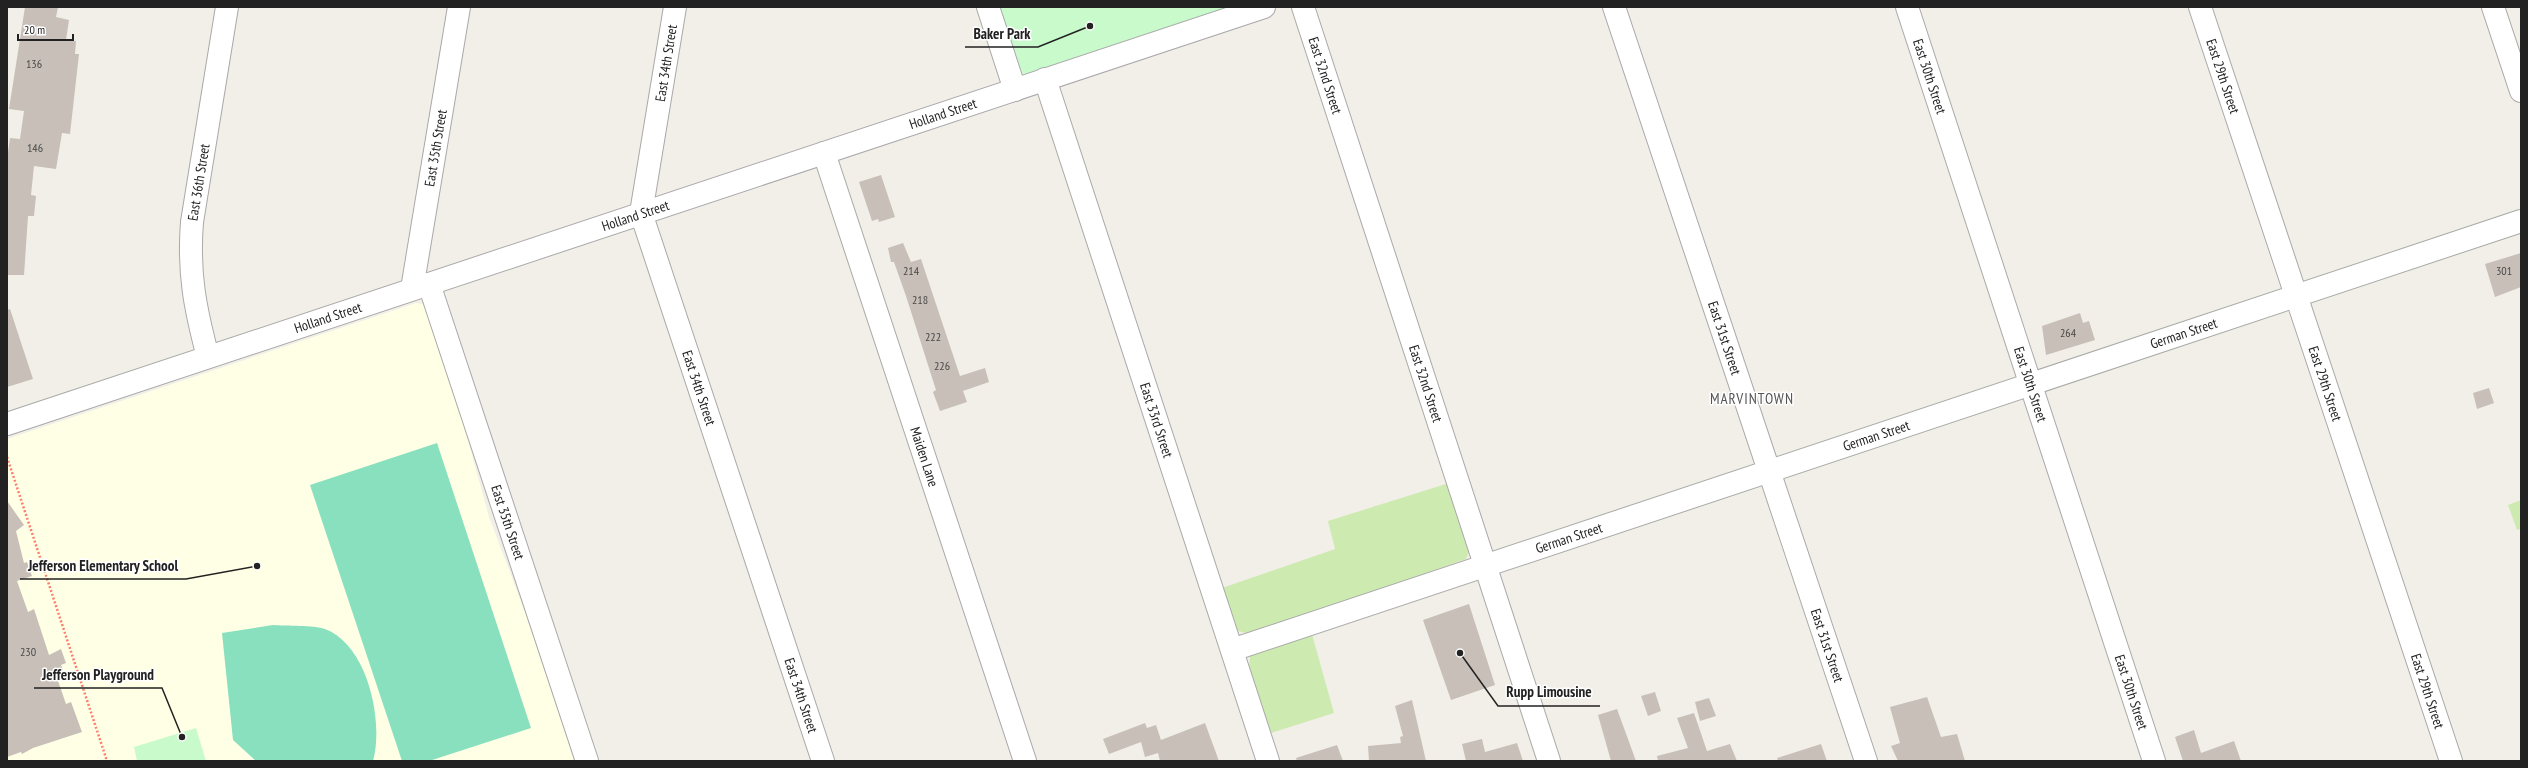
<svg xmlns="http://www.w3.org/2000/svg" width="2528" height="768" font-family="'PT Sans Narrow',sans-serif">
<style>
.education{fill:#ffffe5}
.grass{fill:#cdebb0}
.park{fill:#c8facc}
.pitch{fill:#88e0be}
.building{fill:#c7bfb8}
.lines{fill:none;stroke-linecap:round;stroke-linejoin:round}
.minor-casing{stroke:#a9a9a9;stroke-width:24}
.path{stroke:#fa8072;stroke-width:2.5;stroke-dasharray:2 2;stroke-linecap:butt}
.minor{stroke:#fff;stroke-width:22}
.labels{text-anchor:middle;stroke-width:3;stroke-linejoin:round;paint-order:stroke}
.number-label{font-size:12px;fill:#4b4948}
.street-label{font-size:14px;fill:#222;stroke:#fff}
.neighbourhood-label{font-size:15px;letter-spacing:1px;fill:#555;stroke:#fff}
.leader{fill:none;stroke:#222;stroke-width:1.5}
.callout-dot{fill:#222;stroke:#fff;stroke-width:1.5}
.callout-label{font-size:15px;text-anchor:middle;font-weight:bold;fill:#222;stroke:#fff;stroke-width:3;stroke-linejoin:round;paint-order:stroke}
</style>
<rect width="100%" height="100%" fill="#f2efe9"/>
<path class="education" d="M416,303l7,1 4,10 36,108 26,95 37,98 48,146h-567v-322z"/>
<g class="grass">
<path d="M1449,483l21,66 -4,10 -122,43 -98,31 -8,-2 -16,-43 113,-39 -7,-28z"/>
<path d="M2521,500v29l-4,1 -9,-25z"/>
<path d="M1312,634l22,79 -63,20 -22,-64 1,-13z"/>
</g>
<g class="park">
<path d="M1000,7h229l-201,67 -6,-1z"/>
<path d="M196,728l10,33h-69l-3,-14z"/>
</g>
<g class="pitch">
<path d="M437,443l94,285 -102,33h-27l-92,-276z"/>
<path d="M273,625c14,1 40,0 52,4 43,16 59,93 48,132h-117l-23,-21 -11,-107z"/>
</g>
<g class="building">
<path d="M25,7h33l-2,10 13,3 -3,20 10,1 -1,13h4l-9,80 -8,-1 -6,36 -22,-3 -3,29 5,1 -2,20h-6l-4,59h-17v-115l3,-22 10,1 4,-28 -15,-2z"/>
<path d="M881,175l14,42 -16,5 -1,-3 -6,2 -13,-39z"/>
<path d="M903,243l8,19 10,-3 39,117 25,-8 4,14 -26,9 4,11 -27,9 -7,-19 3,-2 -30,-94 -12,-34h-3l-3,-14z"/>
<path d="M2521,253v34l-26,10 -10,-33z"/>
<path d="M10,309l23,70 -26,8v-77z"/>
<path d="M2080,313l3,10 6,-2 6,19 -49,15 -4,-29z"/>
<path d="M2489,388l5,15 -17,6 -4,-16z"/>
<path d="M7,501l17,24 -8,6 8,32 3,-1 5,14 -15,5 11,31 6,-3 15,46 12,-6 5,14 -5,2 2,5 -8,2 11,32 5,-2 11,30 -49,16 -11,6 -1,-2 -14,5z"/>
<path d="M1469,604l26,81 -44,15 -28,-80z"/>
<path d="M1655,692l6,19 -13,5 -7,-20z"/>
<path d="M1927,697l14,40 16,-3 8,27h-67l-7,-15 9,-3 -10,-36z"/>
<path d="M1709,698l7,18 -16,5 -5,-19z"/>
<path d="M1412,700l14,61h-57l-1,-15 33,-3 -1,-6 3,-1 -8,-30z"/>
<path d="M1617,709l19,52h-25l-13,-46z"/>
<path d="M1694,713l13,38 23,-7 7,17h-79l-1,-5 31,-8 -11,-30z"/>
<path d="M1145,723l2,5 9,-3 5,15 44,-17 14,38h-59l-2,-8 -13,4 -4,-15 -32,12 -6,-15z"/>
<path d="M2194,730l7,23 33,-12 7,20h-58l-8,-24z"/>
<path d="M1482,739l3,13 32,-9 6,18h-57l-4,-17z"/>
<path d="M1821,744l6,17h-49l-1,-3z"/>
<path d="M1337,745l6,16h-46l-1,-3z"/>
</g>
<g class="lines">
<g class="minor-casing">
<g id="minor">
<path id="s1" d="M675,7l-34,206 182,548"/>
<path d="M988,7l27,83"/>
<path id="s2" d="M1303,7l246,754"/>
<path id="s3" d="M1614,7l252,754"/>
<path id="s4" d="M1907,7l247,754"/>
<path id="s5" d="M2200,7l251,754"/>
<path d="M2493,7l28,84"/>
<path id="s6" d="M1045,79l223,682"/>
<path id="s7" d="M824,153l201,608"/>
<path id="s8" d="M429,284l158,477"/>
<path id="s9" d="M412,289l47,-282"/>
<path id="s10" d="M208,357c-13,-49 -20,-84 -16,-135l35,-215"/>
<path id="s11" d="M7,424l1257,-417"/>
<path id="s12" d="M1232,650l1289,-429"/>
</g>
</g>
<path class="path" d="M7,457l100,304"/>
<use href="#minor" class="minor"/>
</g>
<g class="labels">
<g class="number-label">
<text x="34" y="68">136</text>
<text x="35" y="152">146</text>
<text x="911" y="275">214</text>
<text x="2504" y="275">301</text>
<text x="920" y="304">218</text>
<text x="2068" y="337">264</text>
<text x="933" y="341">222</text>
<text x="942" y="370">226</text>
<text x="28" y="656">230</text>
</g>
<g class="street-label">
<text transform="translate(666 63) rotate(-81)" y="5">East 34th Street</text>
<text dy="5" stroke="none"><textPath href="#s2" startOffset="72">East 32nd Street</textPath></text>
<text dy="5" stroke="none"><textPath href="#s4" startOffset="73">East 30th Street</textPath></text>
<text dy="5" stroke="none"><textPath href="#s5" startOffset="73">East 29th Street</textPath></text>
<text dy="5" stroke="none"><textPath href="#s11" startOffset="986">Holland Street</textPath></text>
<text dy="5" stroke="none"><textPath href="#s9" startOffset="143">East 35th Street</textPath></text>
<text dy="5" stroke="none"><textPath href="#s10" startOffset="177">East 36th Street</textPath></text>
<text dy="5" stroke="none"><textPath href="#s11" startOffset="662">Holland Street</textPath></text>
<text dy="5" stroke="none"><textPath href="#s11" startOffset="338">Holland Street</textPath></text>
<text dy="5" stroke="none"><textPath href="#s12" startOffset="1003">German Street</textPath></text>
<text dy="5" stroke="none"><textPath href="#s3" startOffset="349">East 31st Street</textPath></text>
<text dy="5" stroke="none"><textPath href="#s2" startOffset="396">East 32nd Street</textPath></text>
<text dy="5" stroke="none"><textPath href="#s4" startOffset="397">East 30th Street</textPath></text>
<text dy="5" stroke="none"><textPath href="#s5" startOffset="397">East 29th Street</textPath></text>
<text dy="5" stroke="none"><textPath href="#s1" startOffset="393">East 34th Street</textPath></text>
<text dy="5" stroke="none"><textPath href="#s6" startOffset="359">East 33rd Street</textPath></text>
<text dy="5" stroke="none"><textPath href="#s12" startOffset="679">German Street</textPath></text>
<text dy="5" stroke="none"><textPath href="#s7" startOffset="320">Maiden Lane</textPath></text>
<text dy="5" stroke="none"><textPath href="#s8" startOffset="251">East 35th Street</textPath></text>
<text dy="5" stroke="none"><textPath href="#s12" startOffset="355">German Street</textPath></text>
<text dy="5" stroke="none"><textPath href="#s3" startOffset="673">East 31st Street</textPath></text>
<text dy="5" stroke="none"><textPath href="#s5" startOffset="721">East 29th Street</textPath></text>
<text dy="5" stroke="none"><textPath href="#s4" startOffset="721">East 30th Street</textPath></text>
<text dy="5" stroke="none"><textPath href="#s1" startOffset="717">East 34th Street</textPath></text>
</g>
<g class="neighbourhood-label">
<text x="1752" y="404">MARVINTOWN</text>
</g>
</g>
<path class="leader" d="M1090 26L1038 47H965M257 566L186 579H20M182 737L162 688H34M1460 653L1498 706H1600"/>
<g class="callout-dot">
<circle cx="1090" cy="26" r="4"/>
<circle cx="257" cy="566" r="4"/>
<circle cx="182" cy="737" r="4"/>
<circle cx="1460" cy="653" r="4"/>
</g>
<g class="callout-label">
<text x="1002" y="39">Baker Park</text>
<text x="103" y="571">Jefferson Elementary School</text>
<text x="98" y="680">Jefferson Playground</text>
<text x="1549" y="697">Rupp Limousine</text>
</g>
<rect width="2528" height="768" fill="none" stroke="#222222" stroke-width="16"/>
<path d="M18 34v6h55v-6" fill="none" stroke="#222222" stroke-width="2"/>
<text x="24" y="34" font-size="12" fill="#222222" stroke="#ffffff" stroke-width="3" paint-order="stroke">20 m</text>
</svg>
